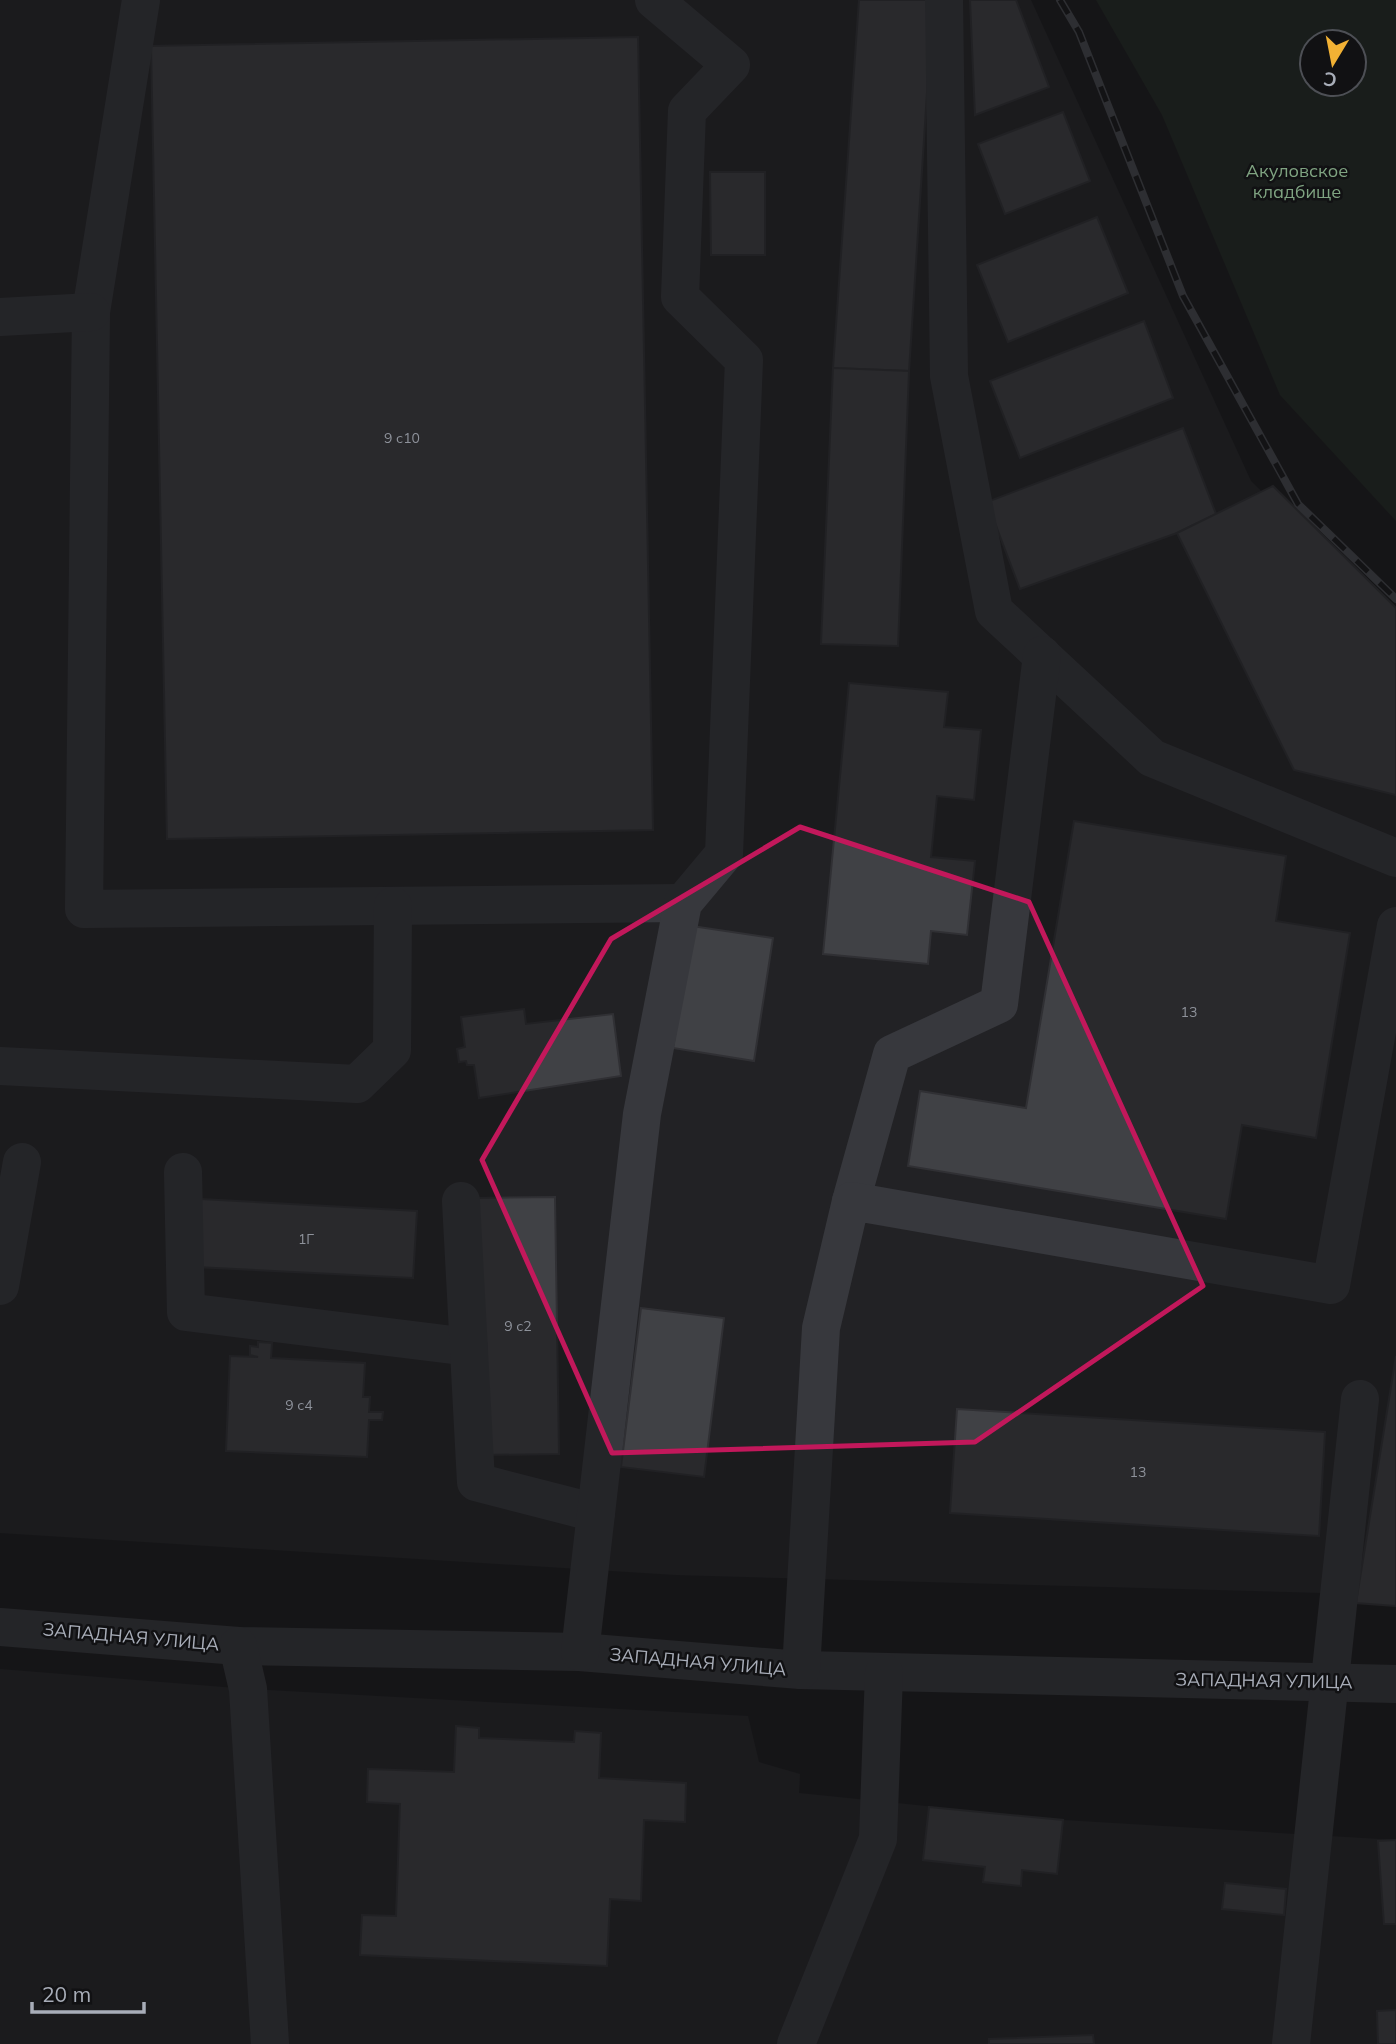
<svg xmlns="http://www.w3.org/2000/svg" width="1396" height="2044" font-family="Mulish,sans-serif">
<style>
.built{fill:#222225}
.green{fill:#1e261f;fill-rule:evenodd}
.building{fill:#404145;stroke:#303034;stroke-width:2}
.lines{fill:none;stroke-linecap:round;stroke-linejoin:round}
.minor{stroke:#37383d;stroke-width:38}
.rail-casing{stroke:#4a4c52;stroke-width:8}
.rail{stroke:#111113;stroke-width:5;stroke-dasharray:16;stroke-linecap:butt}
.marked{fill:none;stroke:#c2185b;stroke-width:5;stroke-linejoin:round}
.labels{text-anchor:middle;stroke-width:5;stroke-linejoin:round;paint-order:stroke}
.number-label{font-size:14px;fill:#8e929b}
.park-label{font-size:18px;fill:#7fa381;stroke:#111113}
.street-label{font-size:18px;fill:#a8adb8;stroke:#111113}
</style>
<rect width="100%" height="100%" fill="#161618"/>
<g class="built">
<path d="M0,0h1031l220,481 145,143v971l-720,-20 -676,-42z"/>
<path d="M0,1669l248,20 500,27 11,46 41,12 -1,19 264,27 333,20v204h-1396z"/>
</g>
<path class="green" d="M1096,0h300v521l-116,-126 -118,-280zM1312,42h42v42h-42z"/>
<g class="building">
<path d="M859,0h74l-24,371 -76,-3z"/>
<path d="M970,0h46l33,87 -74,28z"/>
<path d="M638,37l15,793 -486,9 -16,-793z"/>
<path d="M1063,112l27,69 -85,33 -27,-70z"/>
<path d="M710,172h55v83h-54z"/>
<path d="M1097,217l31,76 -120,49 -31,-77z"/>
<path d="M1144,321l29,77 -153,60 -30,-77z"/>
<path d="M833,368l76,3 -11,275 -77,-2z"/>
<path d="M1183,428l33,86 -39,19 -157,56 -33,-87z"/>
<path d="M1273,486l123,122v187l-102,-25 -117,-237z"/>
<path d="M849,683l99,9 -4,35 37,3 -7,70 -37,-4 -6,61 44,4 -8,74 -36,-4 -3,33 -105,-10z"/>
<path d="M1074,821l212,35 -10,65 74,12 -34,205 -74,-13 -16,94 -318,-53 12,-75 106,17z"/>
<path d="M692,926l81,12 -19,123 -81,-13z"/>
<path d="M524,1009l2,15 87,-10 8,62 -142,22 -5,-33h-7l-1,-4 -7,1 -2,-13 8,-2 -4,-30z"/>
<path d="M555,1197l4,257 -79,1 -3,-257z"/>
<path d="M200,1199l217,12 -4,67 -217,-11z"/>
<path d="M641,1308l83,10 -20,159 -83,-10z"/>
<path d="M258,1342l14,1 -1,15 94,5 -2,34h7l-1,15h14l-1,8h-13l-2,37 -141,-6 4,-95 28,1 -8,-2v-9l8,1z"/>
<path d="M1396,1356v250l-40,-3z"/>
<path d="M957,1409l368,23 -6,104 -369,-23z"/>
<path d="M456,1726l23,2v10l95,4 1,-11 26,2 -2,45 87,5 -1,39 -41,-2 -3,81 -31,-2 -3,67 -247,-11 2,-40 34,1 4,-112 -33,-2 1,-33 86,3z"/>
<path d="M929,1807l134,13 -6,54 -35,-4 -1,16 -38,-4 2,-15 -62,-7z"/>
<path d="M1396,1840v84h-12l-6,-83z"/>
<path d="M1225,1883l61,6 -2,26 -62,-6z"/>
<path d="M1396,2010v34h-18l-1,-33z"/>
<path d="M1093,2035l1,9h-105v-5z"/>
</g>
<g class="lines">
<g class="minor">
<path d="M141,0l-50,312 -7,597 599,-6"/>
<path d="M944,0l5,376 45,235 158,147 244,100"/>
<path d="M0,317l91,-5"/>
<path d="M0,1066l357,18 35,-34 1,-144"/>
<path d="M183,1172l3,140 283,35"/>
<path d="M461,1201l15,281 120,31"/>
<path d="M851,1201l41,-147 107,-50 43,-349"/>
<path d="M0,1286l22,-124"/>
<path d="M0,1627l238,19 342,6 221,18 595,14"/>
<path d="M238,1646l10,43 22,355"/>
<path d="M580,1652l62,-538 41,-211 41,-49 20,-494 -64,-63 7,-186 44,-46 -77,-65"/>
<path d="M801,1670l20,-342 30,-127 480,84 65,-359"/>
<path d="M796,2044l82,-205 6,-166"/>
<path d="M1291,2044l69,-645"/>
</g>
<g class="rail-casing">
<path id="rail" d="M1060,0l19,32 104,264 115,208 98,95"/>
</g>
<use href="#rail" class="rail"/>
</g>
<path d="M0 0H1396V2044H0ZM800,827l229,75 174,384 -228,156 -363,11 -130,-293 129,-221z" fill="#161618" fill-opacity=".55" fill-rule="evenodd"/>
<path class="marked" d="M800,827l229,75 174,384 -228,156 -363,11 -130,-293 129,-221z"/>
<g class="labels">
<g class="number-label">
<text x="402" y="443">9 с10</text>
<text x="1189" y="1017">13</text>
<text x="306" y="1244">1Г</text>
<text x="518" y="1331">9 с2</text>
<text x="299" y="1410">9 с4</text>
<text x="1138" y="1477">13</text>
</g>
<g class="park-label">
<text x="1297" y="177">Акуловское<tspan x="1297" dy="21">кладбище</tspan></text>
</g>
<g class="street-label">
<text transform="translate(131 1637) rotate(5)" y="6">ЗАПАДНАЯ УЛИЦА</text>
<text transform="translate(698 1662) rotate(5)" y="6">ЗАПАДНАЯ УЛИЦА</text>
<text transform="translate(1264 1681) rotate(1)" y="6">ЗАПАДНАЯ УЛИЦА</text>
</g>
</g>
<g transform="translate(1333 63) rotate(190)"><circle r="33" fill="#111113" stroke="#4d4f55" stroke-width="2"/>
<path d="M0-5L12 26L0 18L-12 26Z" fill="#f2b134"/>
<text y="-10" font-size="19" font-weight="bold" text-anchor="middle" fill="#a8adb8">С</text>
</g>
<path d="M32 2002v10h112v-10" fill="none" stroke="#a8adb8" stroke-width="3.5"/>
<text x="42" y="2002" font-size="21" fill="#a8adb8" stroke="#111113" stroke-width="5" paint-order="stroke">20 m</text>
</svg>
